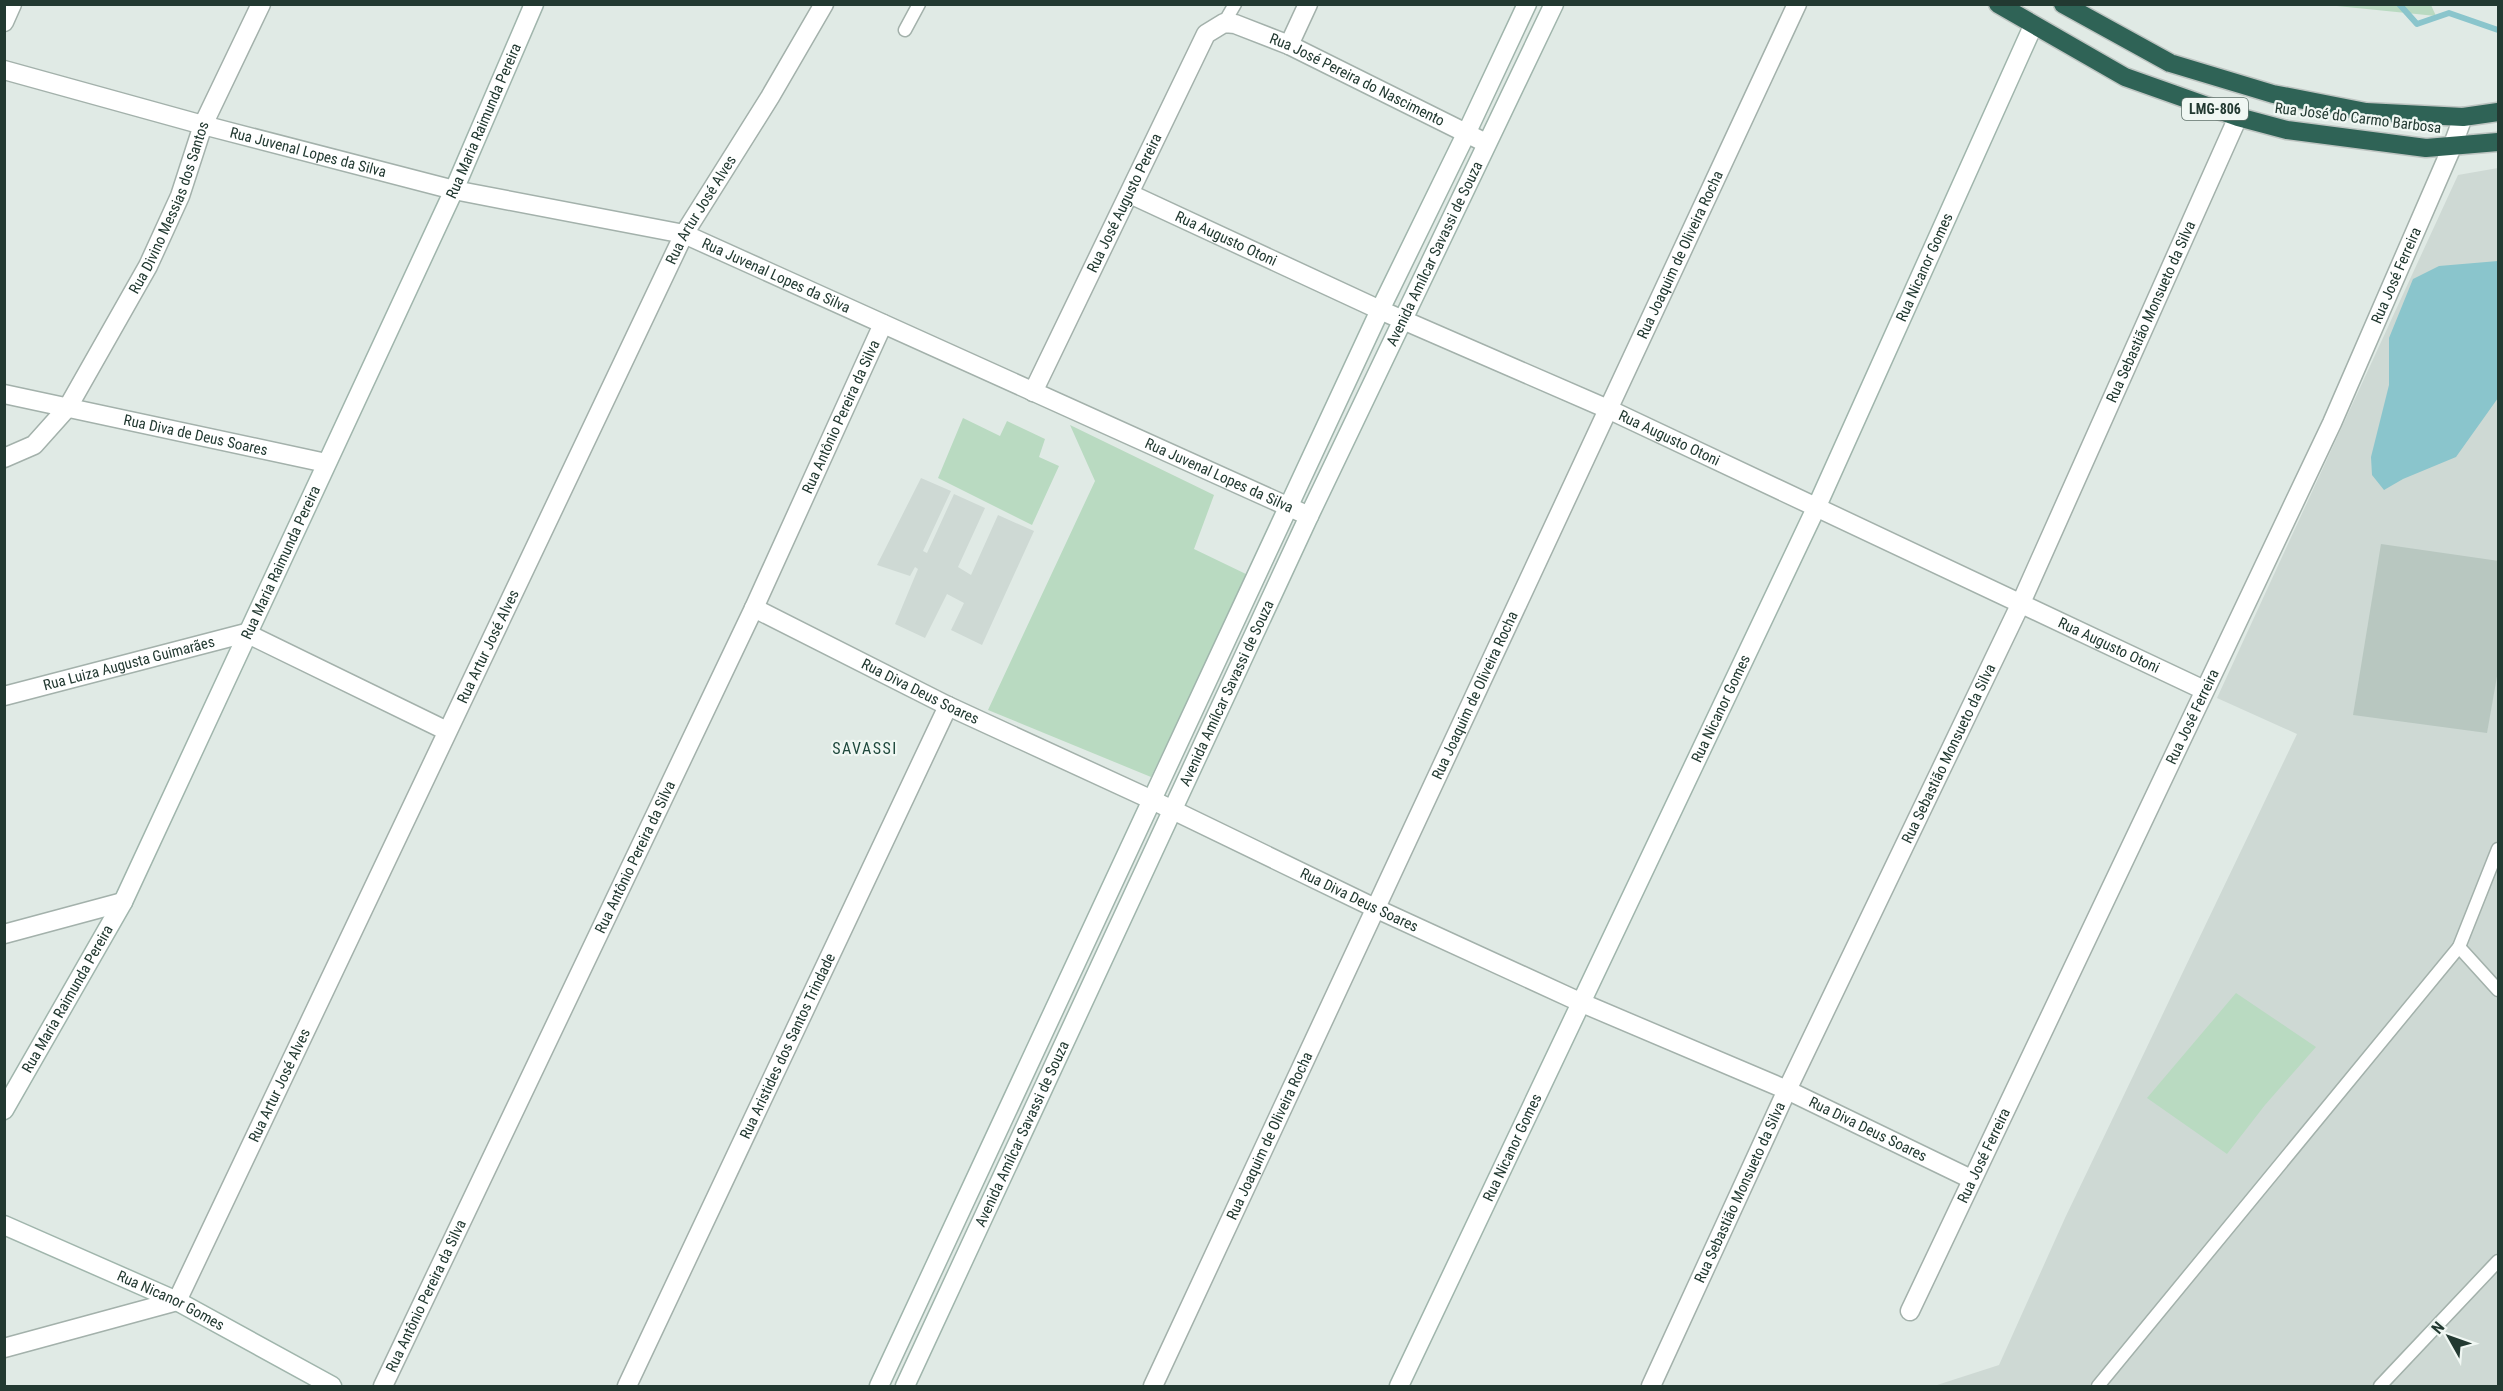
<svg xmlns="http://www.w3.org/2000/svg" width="2503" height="1391" font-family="'Roboto Condensed',sans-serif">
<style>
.built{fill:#ced9d4}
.green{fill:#b9dac1}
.water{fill:#8ac5cc}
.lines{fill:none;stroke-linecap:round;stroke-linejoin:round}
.stream{stroke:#8ac5cc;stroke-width:6}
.building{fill:#b8c7c0}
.lane-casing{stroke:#a3b1ab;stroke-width:15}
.street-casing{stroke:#a3b1ab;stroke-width:21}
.secondary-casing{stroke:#a0b5ac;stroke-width:21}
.highway-casing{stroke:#bdc4c1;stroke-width:21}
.lane{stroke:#fff;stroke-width:12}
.street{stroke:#fff;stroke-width:18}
.secondary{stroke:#fff;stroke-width:18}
.highway{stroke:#2f6356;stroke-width:18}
.labels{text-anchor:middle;stroke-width:4.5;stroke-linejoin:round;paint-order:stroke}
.shield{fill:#f0f7f3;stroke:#60726b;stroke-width:1.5}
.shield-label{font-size:14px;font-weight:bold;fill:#223931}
.street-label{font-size:15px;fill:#223931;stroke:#f0f7f3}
.neighbourhood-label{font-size:16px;letter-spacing:1.5px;fill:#1f493d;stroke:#f0f7f3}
</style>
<rect width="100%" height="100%" fill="#e0eae5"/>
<g class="built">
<path d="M2498,168v1218h-564l65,-21 66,-147 232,-484 -80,-36 241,-523z"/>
<path d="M921,478l30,13 -28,60 4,2 27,-59 31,14 -27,59 13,8 27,-60 36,16 -52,114 -31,-15 13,-27 -17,-9 -22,44 -30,-14 23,-55 -3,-2 -5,9 -33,-11z"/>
</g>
<g class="green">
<path d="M2327,5h104l5,11z"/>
<path d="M963,418l37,18 7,-15 38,18 -6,18 20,9 -27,59 -94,-47z"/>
<path d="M1070,425l144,70 -20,54 54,26 -97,202 -163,-67 107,-229z"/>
<path d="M2236,993l80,54 -51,58 -38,49 -80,-56z"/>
</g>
<path class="water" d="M2498,261v137l-42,59 -53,22 -19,11 -12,-15 -1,-18 18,-72v-47l24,-59 26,-13z"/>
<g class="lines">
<path class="stream" d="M2399,4l18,20 32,-11 49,17"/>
</g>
<path class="building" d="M2381,544l118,17v104l-12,68 -134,-18z"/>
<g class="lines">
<g class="lane-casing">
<g id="lane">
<path d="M1224,23l11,-19"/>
<path d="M905,30l14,-26"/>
<path d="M2459,947l39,43"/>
<path d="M2098,1386l361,-439 39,-98"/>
<path d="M2380,1386l118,-125"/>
</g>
</g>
<g class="street-casing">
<g id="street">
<path d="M4,22l8,-18"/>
<path d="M1289,45l19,-41"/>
<path id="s1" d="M4,70l199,55 251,65 230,44 625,282"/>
<path id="s2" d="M1130,194l250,116 230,100 594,280"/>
<path id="s3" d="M1033,392l173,-358 18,-11 11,1 54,21 197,98"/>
<path id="s4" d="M4,394l322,69"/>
<path id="s5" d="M4,458l30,-13 34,-38 80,-141 32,-70 23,-71 58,-121"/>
<path id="s6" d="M754,608l194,98 202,93 227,110 205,94 205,87 184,89"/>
<path id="s7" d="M4,696l242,-63 201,98"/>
<path d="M4,934l119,-32"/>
<path id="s8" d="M1910,1311l422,-888 120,-276 11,-30"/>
<path id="s9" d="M4,1348l173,-47 507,-1067 86,-137 54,-93"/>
<path id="s10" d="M383,1386l371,-778 129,-284"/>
<path id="s11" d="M627,1386l321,-680"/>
<path id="s12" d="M1153,1386l644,-1382"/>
<path id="s13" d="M1651,1386l136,-296 233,-485 218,-488"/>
</g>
</g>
<g class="secondary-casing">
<g id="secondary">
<path id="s14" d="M4,1110l119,-208 331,-712 80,-186"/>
<path id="s15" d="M4,1225l173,76 155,85"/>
<path d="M879,1386l501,-1076 86,-176 61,-130"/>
<path id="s16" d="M905,1386l404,-870 245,-512"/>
<path id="s17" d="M1399,1386l418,-880 216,-480"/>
</g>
</g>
<g class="highway-casing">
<g id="highway">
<path d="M1998,4l127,73 113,40 49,13 139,18 72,-6"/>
<path d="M2063,4l107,59 103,31 93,18 97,5 35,-5"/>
</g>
</g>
<use href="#lane" class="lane"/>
<use href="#street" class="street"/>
<use href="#secondary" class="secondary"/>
<use href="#highway" class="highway"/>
</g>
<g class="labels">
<rect class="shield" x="2182" y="98" width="66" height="22" rx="4.5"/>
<g class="shield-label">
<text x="2215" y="114">LMG-806</text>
</g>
<g class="street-label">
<text dy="5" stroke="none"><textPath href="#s3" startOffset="564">Rua José Pereira do Nascimento</textPath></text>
<text transform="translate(2358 118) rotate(7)" y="5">Rua José do Carmo Barbosa</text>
<text dy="5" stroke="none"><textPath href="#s14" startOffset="1100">Rua Maria Raimunda Pereira</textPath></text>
<text dy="5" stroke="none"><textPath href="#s1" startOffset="315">Rua Juvenal Lopes da Silva</textPath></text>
<text dy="5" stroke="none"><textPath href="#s3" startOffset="210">Rua José Augusto Pereira</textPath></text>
<text dy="5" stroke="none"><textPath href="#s5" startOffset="308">Rua Divino Messias dos Santos</textPath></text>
<text dy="5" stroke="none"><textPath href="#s9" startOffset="1390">Rua Artur José Alves</textPath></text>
<text dy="5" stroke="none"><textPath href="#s2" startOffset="106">Rua Augusto Otoni</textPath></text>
<text dy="5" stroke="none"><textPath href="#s16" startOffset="1250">Avenida Amílcar Savassi de Souza</textPath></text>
<text dy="5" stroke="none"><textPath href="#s12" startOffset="1248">Rua Joaquim de Oliveira Rocha</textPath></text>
<text dy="5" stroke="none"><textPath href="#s17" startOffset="1236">Rua Nicanor Gomes</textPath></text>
<text dy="5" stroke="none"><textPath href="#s1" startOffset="801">Rua Juvenal Lopes da Silva</textPath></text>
<text dy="5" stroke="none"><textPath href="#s8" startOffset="1144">Rua José Ferreira</textPath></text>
<text dy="5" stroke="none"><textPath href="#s13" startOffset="1185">Rua Sebastião Monsueto da Silva</textPath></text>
<text dy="5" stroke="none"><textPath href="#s10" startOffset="1072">Rua Antônio Pereira da Silva</textPath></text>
<text dy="5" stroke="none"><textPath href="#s4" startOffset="196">Rua Diva de Deus Soares</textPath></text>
<text dy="5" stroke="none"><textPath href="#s2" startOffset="592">Rua Augusto Otoni</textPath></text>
<text dy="5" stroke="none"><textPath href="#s1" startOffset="1287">Rua Juvenal Lopes da Silva</textPath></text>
<text dy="5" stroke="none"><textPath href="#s14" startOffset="614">Rua Maria Raimunda Pereira</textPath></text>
<text dy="5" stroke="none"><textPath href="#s9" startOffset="904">Rua Artur José Alves</textPath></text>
<text dy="5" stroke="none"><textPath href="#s2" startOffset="1078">Rua Augusto Otoni</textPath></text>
<text dy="5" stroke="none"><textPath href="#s7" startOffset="129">Rua Luiza Augusta Guimarães</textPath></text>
<text dy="5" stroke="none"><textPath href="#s6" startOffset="186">Rua Diva Deus Soares</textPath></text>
<text dy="5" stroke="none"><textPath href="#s16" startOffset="764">Avenida Amílcar Savassi de Souza</textPath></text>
<text dy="5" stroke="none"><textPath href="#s12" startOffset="762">Rua Joaquim de Oliveira Rocha</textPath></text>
<text dy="5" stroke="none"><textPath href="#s17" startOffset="750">Rua Nicanor Gomes</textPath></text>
<text dy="5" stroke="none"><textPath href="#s8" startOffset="658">Rua José Ferreira</textPath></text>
<text dy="5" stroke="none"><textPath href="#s13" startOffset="699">Rua Sebastião Monsueto da Silva</textPath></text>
<text dy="5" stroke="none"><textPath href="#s10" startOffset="586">Rua Antônio Pereira da Silva</textPath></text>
<text dy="5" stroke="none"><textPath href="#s6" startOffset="672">Rua Diva Deus Soares</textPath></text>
<text dy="5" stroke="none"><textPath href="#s14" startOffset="128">Rua Maria Raimunda Pereira</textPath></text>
<text dy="5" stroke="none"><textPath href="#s11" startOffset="376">Rua Aristides dos Santos Trindade</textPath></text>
<text dy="5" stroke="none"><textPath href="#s9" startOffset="418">Rua Artur José Alves</textPath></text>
<text dy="5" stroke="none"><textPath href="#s6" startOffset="1230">Rua Diva Deus Soares</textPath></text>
<text dy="5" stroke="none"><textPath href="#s16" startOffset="278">Avenida Amílcar Savassi de Souza</textPath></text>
<text dy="5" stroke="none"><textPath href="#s12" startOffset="276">Rua Joaquim de Oliveira Rocha</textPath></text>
<text dy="5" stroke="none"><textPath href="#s17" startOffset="264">Rua Nicanor Gomes</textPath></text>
<text dy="5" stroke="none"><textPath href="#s8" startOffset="172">Rua José Ferreira</textPath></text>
<text dy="5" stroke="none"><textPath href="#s13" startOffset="213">Rua Sebastião Monsueto da Silva</textPath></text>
<text dy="5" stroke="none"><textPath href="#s10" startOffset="100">Rua Antônio Pereira da Silva</textPath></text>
<text dy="5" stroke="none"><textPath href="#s15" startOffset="183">Rua Nicanor Gomes</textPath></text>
</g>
<g class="neighbourhood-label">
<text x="865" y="754">SAVASSI</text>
</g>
</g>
<rect width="2503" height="1391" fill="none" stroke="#223931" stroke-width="12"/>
<g transform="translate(2449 1337) rotate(310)" stroke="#f0f7f3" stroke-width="4.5" paint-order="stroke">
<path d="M0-4.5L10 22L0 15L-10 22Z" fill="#223931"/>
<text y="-9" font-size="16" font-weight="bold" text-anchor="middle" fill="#223931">N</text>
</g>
</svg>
